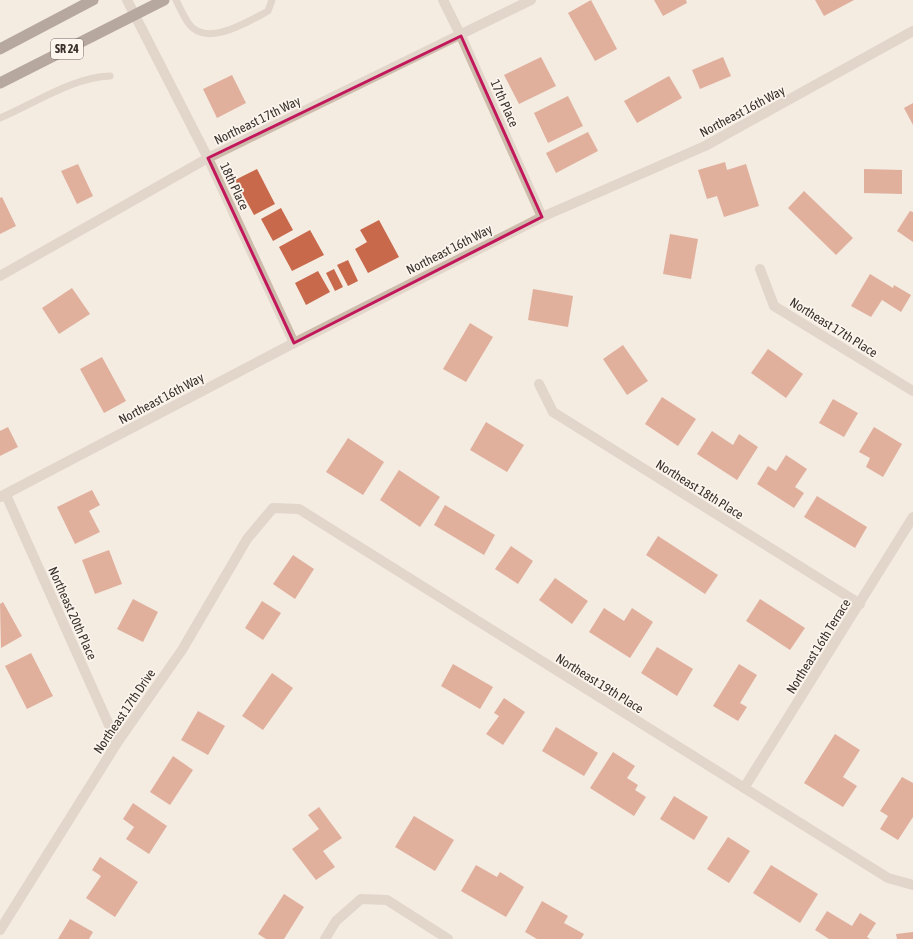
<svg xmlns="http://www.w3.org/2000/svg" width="913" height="939" font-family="'Asap Condensed',sans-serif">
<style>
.building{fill:#c8694b}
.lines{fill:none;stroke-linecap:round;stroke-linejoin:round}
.service{stroke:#cdbbac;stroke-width:7}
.minor{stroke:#cdbbac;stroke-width:10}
.trunk{stroke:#6c584f;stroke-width:11}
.marked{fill:none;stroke:#c2185b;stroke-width:3;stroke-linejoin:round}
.labels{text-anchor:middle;stroke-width:3.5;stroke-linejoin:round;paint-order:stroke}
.shield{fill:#fbf5ee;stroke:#756b66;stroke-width:1}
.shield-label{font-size:12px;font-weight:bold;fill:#3b302b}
.street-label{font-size:13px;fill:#3b302b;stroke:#fbf5ee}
</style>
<rect width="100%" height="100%" fill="#f4ebe1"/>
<g class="building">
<path d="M591,0l26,49 -22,12 -27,-48z"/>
<path d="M654,0h32l1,3 -24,13z"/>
<path d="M815,0h39l-30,16z"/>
<path d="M541,57l15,29 -37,18 -15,-29z"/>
<path d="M723,57l8,19 -31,13 -8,-19z"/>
<path d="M232,75l14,28 -29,15 -14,-29z"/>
<path d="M669,76l13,22 -45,25 -13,-22z"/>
<path d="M568,96l15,30 -35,17 -14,-30z"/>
<path d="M913,103v22l-9,-17z"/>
<path d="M588,132l10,19 -42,22 -10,-20z"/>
<path d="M725,162l2,8 19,-6 13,42 -35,11 -7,-21 -10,3 -9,-29z"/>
<path d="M78,164l15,32 -16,8 -16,-33z"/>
<path d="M257,169l18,35 -21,11 -19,-35z"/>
<path d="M864,169l38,1v24l-38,-1z"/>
<path d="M804,191l49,47 -17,17 -48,-47z"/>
<path d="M2,197l14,29 -16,8v-36z"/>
<path d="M281,208l12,22 -20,11 -12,-22z"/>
<path d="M910,211l3,1v30l-16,-11z"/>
<path d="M379,220l20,37 -31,16 -13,-24 12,-7 -7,-12z"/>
<path d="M310,230l14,25 -32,16 -13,-24z"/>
<path d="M670,234l28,5 -7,40 -28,-5z"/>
<path d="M348,260l10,21 -10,5 -11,-21z"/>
<path d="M334,269l9,18 -8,4 -9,-18z"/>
<path d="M318,271l12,21 -24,13 -11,-22z"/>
<path d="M870,274l23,14 1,-3 17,10 -10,17 -19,-12 -11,17 -20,-11z"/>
<path d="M72,288l18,26 -31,20 -17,-26z"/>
<path d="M533,289l40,7 -5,31 -40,-7z"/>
<path d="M470,323l23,14 -27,45 -23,-13z"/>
<path d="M623,345l25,36 -21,14 -24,-36z"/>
<path d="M768,349l35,25 -17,24 -35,-25z"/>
<path d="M102,357l24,44 -22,12 -24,-44z"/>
<path d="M662,397l34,22 -18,27 -33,-22z"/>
<path d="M833,399l25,14 -14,24 -25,-14z"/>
<path d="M486,422l38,23 -17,27 -37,-22z"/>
<path d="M8,427l10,20 -18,9v-25z"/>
<path d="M874,427l28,17 -19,33 -17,-10 4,-9 -11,-6z"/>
<path d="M712,431l21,14 6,-11 19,13 -21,33 -40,-26z"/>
<path d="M348,438l36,24 -21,33 -37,-23z"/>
<path d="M786,455l21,14 -12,18 9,6 -10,15 -37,-24 11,-18 8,5z"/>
<path d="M399,470l41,27 -20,30 -40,-27z"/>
<path d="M92,490l8,15 -11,6 11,21 -25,12 -18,-37z"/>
<path d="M817,496l50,31 -12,21 -51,-31z"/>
<path d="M445,505l50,30 -11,20 -50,-30z"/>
<path d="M658,536l60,39 -13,19 -59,-39z"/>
<path d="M511,546l22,15 -15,23 -23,-15z"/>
<path d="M109,550l13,34 -27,10 -13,-34z"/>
<path d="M293,555l21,14 -19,30 -22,-15z"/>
<path d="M555,578l33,23 -16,23 -33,-24z"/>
<path d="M133,599l25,13 -15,30 -26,-13z"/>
<path d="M760,599l45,29 -15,22 -44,-29z"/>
<path d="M262,601l19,12 -18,27 -18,-12z"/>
<path d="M3,602l19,34 -21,12 -1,-44z"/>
<path d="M604,608l20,13 8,-13 21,14 -23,36 -41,-26z"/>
<path d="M657,647l36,22 -16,27 -36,-23z"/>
<path d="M31,653l22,43 -26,13 -22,-43z"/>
<path d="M453,664l40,23 -13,22 -39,-23z"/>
<path d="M739,664l18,11 -17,28 7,4 -9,14 -25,-15z"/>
<path d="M272,673l21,15 -30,42 -21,-14z"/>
<path d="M504,698l21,14 -22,33 -17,-11 13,-18 -5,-3z"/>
<path d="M198,711l27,15 -17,29 -27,-15z"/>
<path d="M556,727l42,26 -14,23 -42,-25z"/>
<path d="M835,734l25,16 -17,27 14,9 -14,21 -39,-24z"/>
<path d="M613,752l22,14 -8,12 11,7 -3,5 11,7 -12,19 -44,-28z"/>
<path d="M173,756l20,14 -23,35 -20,-13z"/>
<path d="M902,777l11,6v34l-15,23 -18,-11 8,-13 -8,-5z"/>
<path d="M674,796l34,21 -14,23 -34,-21z"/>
<path d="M133,803l34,23 -18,28 -23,-15 8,-12 -11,-8z"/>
<path d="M319,807l23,31 -19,13 12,16 -19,13 -24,-31 27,-20 -11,-14z"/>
<path d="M414,816l40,24 -19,31 -40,-24z"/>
<path d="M728,837l22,14 -21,32 -22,-14z"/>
<path d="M100,857l38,25 -23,35 -29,-19 15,-22 -9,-6z"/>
<path d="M476,865l21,12 3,-5 24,15 -18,30 -45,-26z"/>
<path d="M771,865l47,29 -18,29 -47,-30z"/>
<path d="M284,894l20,13 -20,32h-18l-8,-5z"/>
<path d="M542,901l26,15 -4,7 20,11 -3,5h-44l-12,-7z"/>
<path d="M827,911l25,15 8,-13 16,10 -9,14 3,2h-41l-14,-9z"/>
<path d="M70,919l23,13 -4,7h-31z"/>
<path d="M913,932v7h-16l-1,-5z"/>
</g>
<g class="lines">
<g class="service">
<path d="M176,0c4,8 8,17 13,24 18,24 60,-3 79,-13l4,-11"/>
<path d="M0,118c34,-14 73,-41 110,-42"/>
</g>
<g class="minor">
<path d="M127,0l81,158 86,185"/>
<path d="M443,0l18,36 81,181"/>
<path d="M760,269l14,37 139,85"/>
<path d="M0,276l208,-118 323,-158"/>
<path d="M539,384l14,28 307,192"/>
<path d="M6,495l111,248"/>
<path d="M0,497l294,-154 248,-126 163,-71 208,-115"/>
<path d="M744,788l169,-271"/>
<path d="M0,930l117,-187 65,-93 65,-111 26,-31 26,1 589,369 25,7"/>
<path d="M325,939l11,-18 25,-22 26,1 61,39"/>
</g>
<g class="trunk">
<path d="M0,49l93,-49"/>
<path d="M0,83l164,-83"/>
</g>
</g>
<path d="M0 0H913V939H0ZM461,36l81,181 -248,126 -86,-185z" fill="#f4ebe1" fill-opacity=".55" fill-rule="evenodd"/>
<path class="marked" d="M461,36l81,181 -248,126 -86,-185z"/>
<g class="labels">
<rect class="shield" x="51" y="39" width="32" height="20" rx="3"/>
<g class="shield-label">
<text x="67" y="53">SR 24</text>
</g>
<g class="street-label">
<text transform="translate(505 103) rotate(66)" y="5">17th Place</text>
<text transform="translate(742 111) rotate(-28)" y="5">Northeast 16th Way</text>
<text transform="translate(257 120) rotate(-26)" y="5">Northeast 17th Way</text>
<text transform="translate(235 186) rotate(65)" y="5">18th Place</text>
<text transform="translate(449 249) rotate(-27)" y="5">Northeast 16th Way</text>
<text transform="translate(834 327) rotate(32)" y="5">Northeast 17th Place</text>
<text transform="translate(161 398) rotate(-28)" y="5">Northeast 16th Way</text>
<text transform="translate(700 489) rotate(32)" y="5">Northeast 18th Place</text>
<text transform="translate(73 613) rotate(66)" y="5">Northeast 20th Place</text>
<text transform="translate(818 646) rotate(-58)" y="5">Northeast 16th Terrace</text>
<text transform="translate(600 683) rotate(32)" y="5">Northeast 19th Place</text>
<text transform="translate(124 711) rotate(-56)" y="5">Northeast 17th Drive</text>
</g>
</g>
</svg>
